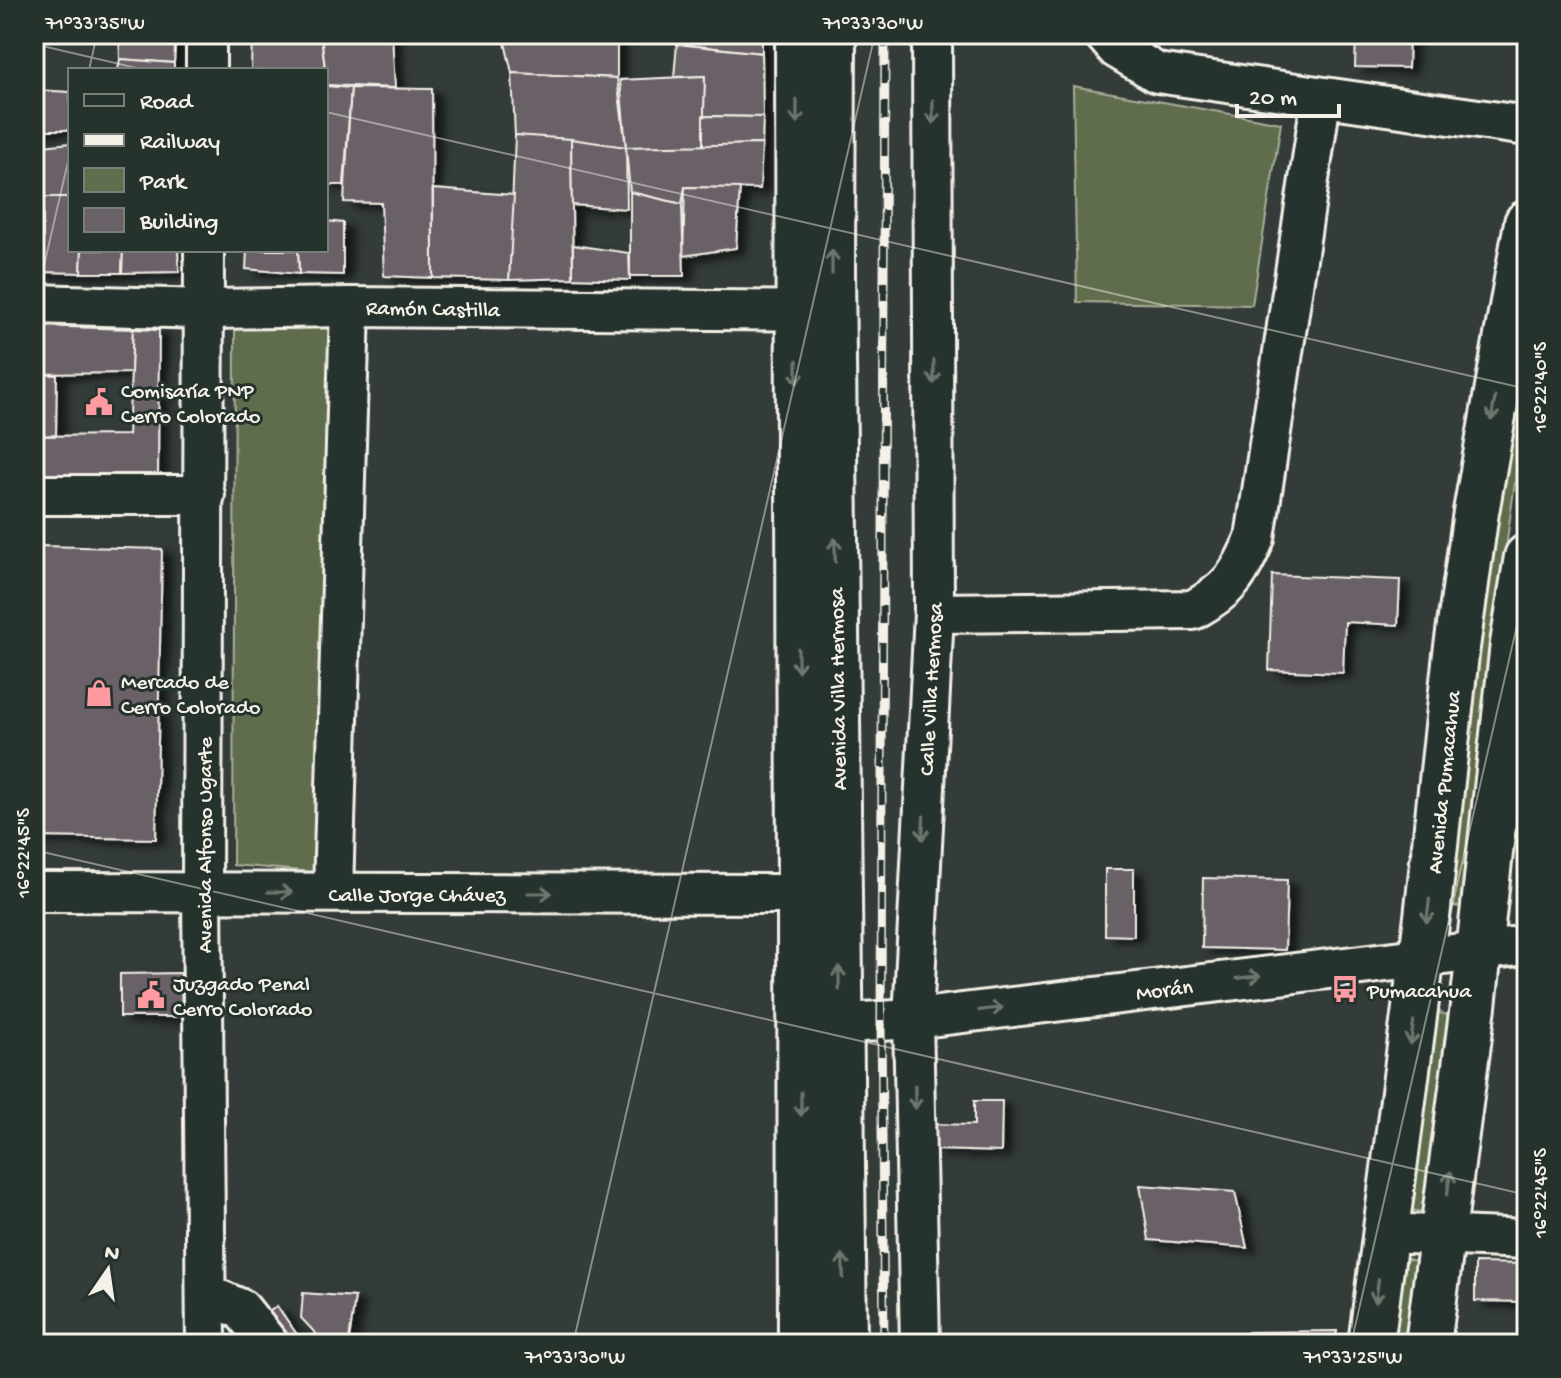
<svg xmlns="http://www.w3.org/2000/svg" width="1561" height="1378" font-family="'Gochi Hand',sans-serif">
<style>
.green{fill:#606d4e;stroke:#aaaf9b;stroke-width:2}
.building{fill:#6a6168;stroke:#f4f1e8;stroke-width:2;filter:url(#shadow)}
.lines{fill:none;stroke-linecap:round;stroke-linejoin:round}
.minor-casing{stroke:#f4f1e8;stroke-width:44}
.major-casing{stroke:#f4f1e8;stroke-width:50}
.minor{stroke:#26332d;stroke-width:38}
.major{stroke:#26332d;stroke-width:44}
.rail-casing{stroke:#f4f1e8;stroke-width:9}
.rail{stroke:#26332d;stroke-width:6;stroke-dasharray:18;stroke-linecap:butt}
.oneway{stroke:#6e766e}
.ticks{fill:none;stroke:#f4f1e8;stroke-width:2;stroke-opacity:0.45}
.labels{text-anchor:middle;stroke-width:6;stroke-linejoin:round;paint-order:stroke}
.street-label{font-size:22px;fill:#f4f1e8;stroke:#26332d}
.poi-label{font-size:22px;fill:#f4f1e8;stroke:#26332d;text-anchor:start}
.neatline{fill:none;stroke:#f4f1e8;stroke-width:3}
.ticks-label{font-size:20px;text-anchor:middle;fill:#f4f1e8}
</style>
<defs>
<filter id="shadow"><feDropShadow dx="9" dy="5" stdDeviation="4" flood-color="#0009"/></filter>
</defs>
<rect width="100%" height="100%" fill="#343c39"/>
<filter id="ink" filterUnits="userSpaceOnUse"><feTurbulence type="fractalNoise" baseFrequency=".0125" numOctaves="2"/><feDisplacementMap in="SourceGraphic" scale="16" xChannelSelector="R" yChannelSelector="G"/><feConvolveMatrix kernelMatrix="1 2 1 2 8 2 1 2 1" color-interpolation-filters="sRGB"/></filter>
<g filter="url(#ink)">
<g class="green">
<path d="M1073,86l208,37 -29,182 -175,-3z"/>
<path d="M332,327l-8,546 -91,-8 2,-537z"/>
<path d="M1515,375l12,2v19l-35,252 -27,259 -15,-1 41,-363z"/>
<path d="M1436,1012l12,3 -24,197 -15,-2z"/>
<path d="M1404,1258l13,3 -11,83h-14z"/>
</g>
<g class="building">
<path d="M119,34h57l-2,29 -54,-4z"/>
<path d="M252,34h69l4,36h-74z"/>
<path d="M321,34h71l3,54 -68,-3z"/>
<path d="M503,34h114v44l-105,-5z"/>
<path d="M677,34h85v19l-85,-9z"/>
<path d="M1356,34h53l-1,34 -53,-1z"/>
<path d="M677,44l85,9 1,64 -60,-1 2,-40 -31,1z"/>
<path d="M120,59l54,4v7h-56z"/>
<path d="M512,73l105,5 9,69 -111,-12z"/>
<path d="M705,76l-2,70 -77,1 -6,-67z"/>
<path d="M326,86l25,2 -7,97h-18z"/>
<path d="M351,88l81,1 1,189 -49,-2 -3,-73 -37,-1z"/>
<path d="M36,90l34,2v38h-36z"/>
<path d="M703,116l60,1 -1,27 -59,2z"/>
<path d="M515,135l56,4 2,139 -64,2z"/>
<path d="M571,139l55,8 1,62 -55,-4z"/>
<path d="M70,143v54h-27v75l-9,-1v-124z"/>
<path d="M762,144l-2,45 -75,-2 -3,17 -52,-12 -4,-45z"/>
<path d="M685,187l55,1 -4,60 -53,8z"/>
<path d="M433,189l81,6 -5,85 -76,-2z"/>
<path d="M630,192l52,12 2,72h-54z"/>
<path d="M43,197h27v53h12l-1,23 -38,-1z"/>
<path d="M326,221l17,2v52l-44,-1 -1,-24h28z"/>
<path d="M573,245l56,8 1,27 -57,-2z"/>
<path d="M82,250h41l-1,23h-41z"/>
<path d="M123,250h55l1,22 -57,1z"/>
<path d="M247,250h51l1,24 -53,-5z"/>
<path d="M34,326l99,3 -2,44 -97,1z"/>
<path d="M133,329l26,1 -1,146 -124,-1v-39l94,-1z"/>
<path d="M34,374l23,1 -1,60 -22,1z"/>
<path d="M41,546l121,3 -6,290 -120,-2z"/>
<path d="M1272,575l128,5 -2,45 -53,-3 -2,51 -74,-3z"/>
<path d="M1105,869h29v67l-29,-1z"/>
<path d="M1203,878l84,2 -2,70 -83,-2z"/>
<path d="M181,973l1,44h-62v-43z"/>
<path d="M974,1101h28l-1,51 -67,-2 1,-26 39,1z"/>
<path d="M1140,1185l95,7 12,56 -98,-8z"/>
<path d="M1475,1263l52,1v38l-52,-1z"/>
<path d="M303,1293l52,4 -6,44 -31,-5 -17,-18z"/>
<path d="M277,1306l26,37 -1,1h-33l-15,-21z"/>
<path d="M1337,1331l-2,13h-86l-1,-12z"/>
</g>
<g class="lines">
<g class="minor-casing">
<g id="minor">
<path d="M1104,34l13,15 40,24 370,53"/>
<path d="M206,70v-36"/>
<path d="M204,250l-2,642 4,452"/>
<path d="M34,304l170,5 146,-2 480,4"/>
<path d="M34,495h171"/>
<path d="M934,613l259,-3c36,-20 46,-34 62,-72l66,-438"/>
<path d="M34,892l766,2"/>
<path d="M333,892l17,-585"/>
<path d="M812,1025l101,-6 614,-74"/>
<path d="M1384,1233l143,6"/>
<path d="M206,1294l35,15 28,35"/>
<path d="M920,1344l-7,-325 21,-406 -2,-579"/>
</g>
</g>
<g class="major-casing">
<g id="major">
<path d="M798,34l3,1310"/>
<path d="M833,34l-1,236 12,1074"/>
<path d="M1371,1344l56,-427 29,-263 20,-142 51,-289"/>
<path d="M1428,1344l45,-338 40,-362 14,-87"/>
</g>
</g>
<use href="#minor" class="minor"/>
<use href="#major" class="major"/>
<g class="rail-casing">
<path id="rail" d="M884,1344l-3,-323 4,-987"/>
</g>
<use href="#rail" class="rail"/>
</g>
<defs><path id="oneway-shaft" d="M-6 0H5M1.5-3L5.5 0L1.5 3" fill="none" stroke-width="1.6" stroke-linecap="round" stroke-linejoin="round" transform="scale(2)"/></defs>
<g class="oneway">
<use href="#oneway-shaft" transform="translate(797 112) rotate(90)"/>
<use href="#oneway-shaft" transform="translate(933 112) rotate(89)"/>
<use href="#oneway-shaft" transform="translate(832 262) rotate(-90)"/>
<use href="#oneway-shaft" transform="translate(797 372) rotate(90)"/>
<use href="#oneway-shaft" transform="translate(934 372) rotate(90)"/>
<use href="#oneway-shaft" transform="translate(1493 409) rotate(100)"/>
<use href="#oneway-shaft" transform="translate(835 550) rotate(-91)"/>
<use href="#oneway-shaft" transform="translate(798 660) rotate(90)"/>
<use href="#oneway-shaft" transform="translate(923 828) rotate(93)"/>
<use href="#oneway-shaft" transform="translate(280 892)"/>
<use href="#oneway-shaft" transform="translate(540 893)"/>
<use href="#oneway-shaft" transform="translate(1428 911) rotate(97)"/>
<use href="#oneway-shaft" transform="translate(1249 977) rotate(-7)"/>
<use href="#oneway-shaft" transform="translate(839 978) rotate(-91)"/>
<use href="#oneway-shaft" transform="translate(991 1009) rotate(-7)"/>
<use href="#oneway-shaft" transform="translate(1412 1033) rotate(98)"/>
<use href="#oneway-shaft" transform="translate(915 1097) rotate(89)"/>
<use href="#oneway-shaft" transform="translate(801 1104) rotate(90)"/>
<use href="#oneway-shaft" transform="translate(1449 1183) rotate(-82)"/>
<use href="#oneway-shaft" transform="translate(843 1266) rotate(-91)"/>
<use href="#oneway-shaft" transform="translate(1377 1291) rotate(97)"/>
</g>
</g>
<path class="ticks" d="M34,44l111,26M89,70l8,-36M326,112l1201,277M34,309l36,-156M34,850l1493,345M573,1344l302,-1310M1351,1344l176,-762"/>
<defs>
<g id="civic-bare" transform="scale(2.16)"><path d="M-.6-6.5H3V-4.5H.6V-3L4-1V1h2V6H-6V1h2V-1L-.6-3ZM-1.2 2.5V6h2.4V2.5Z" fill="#ff9aa2" stroke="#26332d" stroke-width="2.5" paint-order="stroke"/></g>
<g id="shop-bare" transform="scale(2.16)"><path d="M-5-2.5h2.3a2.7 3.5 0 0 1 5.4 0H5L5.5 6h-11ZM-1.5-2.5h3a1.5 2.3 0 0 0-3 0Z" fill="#ff9aa2" stroke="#26332d" stroke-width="2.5" paint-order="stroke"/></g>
<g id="bus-bare" transform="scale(2.16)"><path d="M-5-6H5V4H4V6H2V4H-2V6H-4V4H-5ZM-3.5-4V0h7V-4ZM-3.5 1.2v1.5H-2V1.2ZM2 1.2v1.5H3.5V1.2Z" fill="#ff9aa2" stroke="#26332d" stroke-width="2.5" paint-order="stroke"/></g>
</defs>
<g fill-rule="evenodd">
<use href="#civic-bare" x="99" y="402"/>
<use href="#shop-bare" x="99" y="693"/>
<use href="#bus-bare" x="1345" y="989"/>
<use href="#civic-bare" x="151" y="995"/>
</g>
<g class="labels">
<g class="street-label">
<text transform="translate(433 307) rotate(1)" y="8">Ramón Castilla</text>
<text transform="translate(836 689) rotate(-91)" y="8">Avenida Villa Hermosa</text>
<text transform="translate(929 689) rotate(-87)" y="8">Calle Villa Hermosa</text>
<text transform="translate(1442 782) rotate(-84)" y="8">Avenida Pumacahua</text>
<text transform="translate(203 845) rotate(-90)" y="8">Avenida Alfonso Ugarte</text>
<text x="417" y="901">Calle Jorge Chávez</text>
<text transform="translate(1164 988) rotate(-7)" y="8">Morán</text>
</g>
<g class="poi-label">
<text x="121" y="397">Comisaría PNP<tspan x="121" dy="25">Cerro Colorado</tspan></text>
<text x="121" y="688">Mercado de<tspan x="121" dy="25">Cerro Colorado</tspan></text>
<text x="173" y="990">Juzgado Penal<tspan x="173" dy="25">Cerro Colorado</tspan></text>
<text x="1367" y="997">Pumacahua</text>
</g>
</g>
<rect width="1561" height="1378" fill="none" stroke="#26332d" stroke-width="88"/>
<rect x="68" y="68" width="260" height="184" fill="#26332d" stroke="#787f78" stroke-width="2"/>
<rect x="84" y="94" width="40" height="12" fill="#26332d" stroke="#787f78" stroke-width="2"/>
<text x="140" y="108" font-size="24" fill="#f4f1e8">Road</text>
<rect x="84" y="134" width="40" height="12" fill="#f4f1e8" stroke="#787f78" stroke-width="2"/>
<text x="140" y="148" font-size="24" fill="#f4f1e8">Railway</text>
<rect x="84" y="168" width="40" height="24" fill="#606d4e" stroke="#787f78" stroke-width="2"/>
<text x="140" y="188" font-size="24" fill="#f4f1e8">Park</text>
<rect x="84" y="208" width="40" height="24" fill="#6a6168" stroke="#787f78" stroke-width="2"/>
<text x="140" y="228" font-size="24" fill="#f4f1e8">Building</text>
<g transform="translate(108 1270) rotate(13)" stroke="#26332d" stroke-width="6" paint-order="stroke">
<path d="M0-6L14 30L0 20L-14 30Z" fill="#f4f1e8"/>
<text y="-12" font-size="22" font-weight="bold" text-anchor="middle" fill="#f4f1e8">N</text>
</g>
<path d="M1237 104v12h102v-12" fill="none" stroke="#f4f1e8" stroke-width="4"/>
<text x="1249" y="104" font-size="24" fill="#f4f1e8" stroke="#26332d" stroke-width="6" paint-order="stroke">20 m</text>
<rect x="44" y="44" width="1473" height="1290" class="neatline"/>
<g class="ticks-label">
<text x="95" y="29">71°33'35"W</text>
<text x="873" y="29">71°33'30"W</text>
<text transform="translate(1539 387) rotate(-90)" y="7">16°22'40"S</text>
<text transform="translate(22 853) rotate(-90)" y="7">16°22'45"S</text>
<text transform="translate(1539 1193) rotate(-90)" y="7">16°22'45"S</text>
<text x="575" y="1363">71°33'30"W</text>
<text x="1353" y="1363">71°33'25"W</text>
</g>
</svg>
